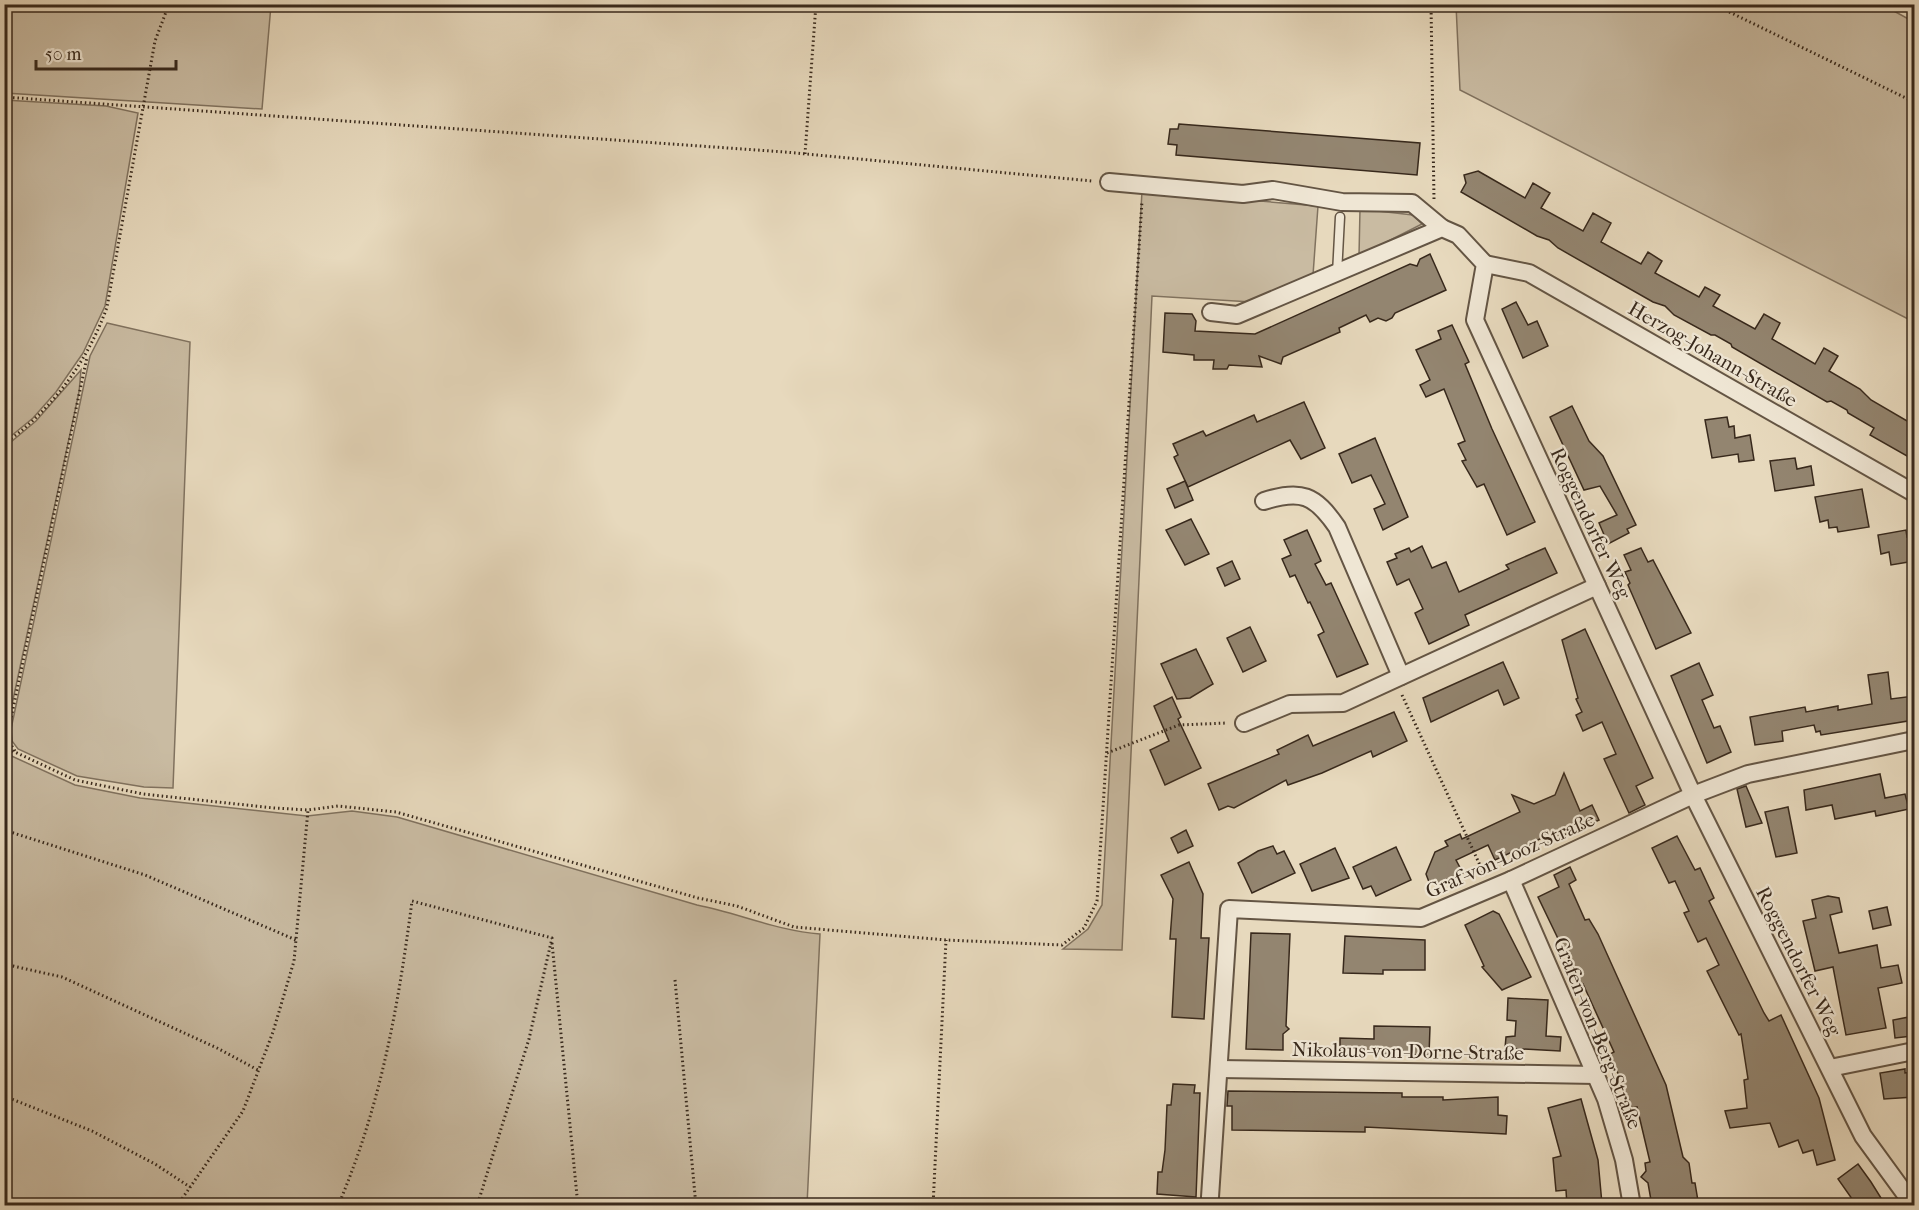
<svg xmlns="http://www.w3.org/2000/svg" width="1919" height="1210" font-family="'IM FELL French Canon',serif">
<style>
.green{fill:#c9bba2;stroke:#80725f;stroke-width:1.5}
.building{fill:#938570;stroke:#38291c;stroke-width:1.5}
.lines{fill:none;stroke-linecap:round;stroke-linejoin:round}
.service-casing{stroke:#645544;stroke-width:11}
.minor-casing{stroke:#645544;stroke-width:20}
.path{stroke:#38291c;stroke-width:3;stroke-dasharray:1.5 3;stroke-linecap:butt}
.service{stroke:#efe6d4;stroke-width:8}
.minor{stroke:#efe6d4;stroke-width:16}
.labels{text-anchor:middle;stroke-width:4.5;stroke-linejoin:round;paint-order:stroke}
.street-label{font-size:20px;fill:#38291c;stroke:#efe6d4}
</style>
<rect width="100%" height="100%" fill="#e7d9bd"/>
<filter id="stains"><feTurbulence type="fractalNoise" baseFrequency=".00333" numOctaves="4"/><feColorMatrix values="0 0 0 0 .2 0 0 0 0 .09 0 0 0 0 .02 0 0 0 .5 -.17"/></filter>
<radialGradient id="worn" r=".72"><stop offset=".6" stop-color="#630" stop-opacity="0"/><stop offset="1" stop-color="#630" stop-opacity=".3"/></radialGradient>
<g class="green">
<path d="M1881,4l33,18v300l-454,-232 -4,-85z"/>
<path d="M4,5h267l-9,104 -257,-16z"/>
<path d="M4,100l102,6 32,7 -33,193 -22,47 -27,39 -23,26 -28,23z"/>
<path d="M1142,191l176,15 -5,69 -61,27 -100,-6 -30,654 -59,-1 25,-20 14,-24z"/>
<path d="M1360,209l53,6 9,9 -63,32z"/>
<path d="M107,323l83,19 -17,446 -29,-1 -67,-11 -59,-27 -6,-8 -1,-12 79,-373z"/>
<path d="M81,370l-2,22 -74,345v-290l31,-26z"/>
<path d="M5,753l70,32 65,13 167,18 45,-5 45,6 300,88c41,8 81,26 123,29l-13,271h-802z"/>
</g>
<g class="building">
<path d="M1179,124l241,19 -3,32 -241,-20 1,-10 -9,-1 2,-15h8z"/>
<path d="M1478,171l47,27 8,-15 17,10 -9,15 42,23 10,-18 18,10 -10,19 40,22 7,-12 14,9 -7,12 44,24 6,-10 15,8 -7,11 42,23 9,-15 16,9 -8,16 43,25 9,-16 14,8 -9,15 31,18 11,11 43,25v35l-44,-25 4,-7 -26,-15 -1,-3 -16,-9 -4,1 -95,-55 -1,-3 -16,-9h-4l-37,-20 -9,-9 -12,-4 -95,-54 -9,-8 -12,-4 -76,-44 5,-9 -2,-8z"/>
<path d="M1430,254l16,36 -51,23 -3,5 -6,3 -8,-3 -8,4 -4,-7 -27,13 1,4 -57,25 -2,7 -22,-8 3,11 -33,-2 -2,4h-14l1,-9h-20v-5l-31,-3 2,-39 27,1 4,7 -1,10 60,3 155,-70 7,2 3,-7z"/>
<path d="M1516,302l12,23 9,-4 11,25 -25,12 -21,-49z"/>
<path d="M1452,325l17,37 -4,2 27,65 43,93 -28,13 -23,-51 -7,3 -15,-26 4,-1 -8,-16 7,-3 -21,-52 -18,8 -6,-12 10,-5 -14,-30 25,-11 -3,-8z"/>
<path d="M1304,402l21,46 -24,11 -11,-19 -102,47 -14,-30 4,-2 -5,-11 30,-13 3,5 48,-21 3,7z"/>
<path d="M1572,406l17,35 14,15 33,69 -9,4 2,4 -21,11 -9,-21 18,-8 -17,-29 -16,4 -34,-73z"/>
<path d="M1727,417l2,10 5,-1 1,12 15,-3 4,25 -15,2 -1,-8 -26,4 -7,-38z"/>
<path d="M1375,438l33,79 -25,13 -9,-21 11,-5 -14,-29 -19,8 -13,-29z"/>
<path d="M1795,458l2,11 14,-3 3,19 -39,6 -5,-30z"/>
<path d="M1185,481l8,19 -18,8 -8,-19z"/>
<path d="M1862,489l7,38 -31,5 -1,-5 -8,1 -1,-8 -8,2 -5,-25z"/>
<path d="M1191,519l18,35 -24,11 -19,-35z"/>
<path d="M1307,530l14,31 -6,3 11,21 5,-2 37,81 -31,13 -19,-42 6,-3 -14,-30 -2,1 -13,-28 -5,2 -8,-18 9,-4 -7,-15z"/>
<path d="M1906,530l1,7 7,-2v26l-23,4 -2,-13 -8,2 -3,-19z"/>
<path d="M1422,546l10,22 14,-6 13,30 50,-23 -3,-4 39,-17 12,25 -92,42 4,10 -40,19 -14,-31 8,-4 -14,-30 -12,6 -10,-23 10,-4 -2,-4 14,-6 2,4z"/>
<path d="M1641,548l7,14 5,-2 38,73 -35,16 -28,-64 2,-2 -5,-11 6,-2 -7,-15z"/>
<path d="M1232,561l8,18 -15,7 -8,-18z"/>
<path d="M1250,627l16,34 -23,11 -16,-34z"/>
<path d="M1585,629l68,149 -17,8 9,19 -16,8 -25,-54 12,-5 -14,-32 -19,9 -7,-16 6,-3 -6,-13 2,-1 -16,-58z"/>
<path d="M1196,649l17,35 -23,14 -13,1 -16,-35z"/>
<path d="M1503,662l16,36 -15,7 -6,-15 -67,32 -8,-24z"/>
<path d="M1699,663l14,32 -11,5 12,28 6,-2 11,26 -24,11 -36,-87z"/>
<path d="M1888,672l3,27 23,-3v24l-93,15 -1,-4 -4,1 -2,-7 -32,6 1,10 -28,4 -5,-28 55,-10 1,5 32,-6v4l34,-6 -4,-29z"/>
<path d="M1172,697l9,20 -3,2 23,49 -36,17 -15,-35 19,-9 -15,-35z"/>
<path d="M1394,712l13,29 -34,16 -2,-6 -49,22 -34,12 -2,-5 -52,28 -6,-2 -9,4 -11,-26 71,-30 -2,-4 31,-15 5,11z"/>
<path d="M1564,773l16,38 12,-6 7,15 -50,22h-5l-2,-4 -47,22 -7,-15 -32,15 7,13 -8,6 -18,6 -8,-3 -3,-8 9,-22 13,-6 -3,-5 15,-7 2,5 58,-27 -8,-17 22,9 21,-9z"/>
<path d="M1880,774l5,24 20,-4 4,15 -33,7 -1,-5 -40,8 -3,-14 -26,5 -2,-20z"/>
<path d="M1746,786l16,37 -16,4 -9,-38z"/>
<path d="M1788,807l9,46 -21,4 -11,-45z"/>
<path d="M1186,830l7,16 -15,7 -7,-15z"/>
<path d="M1677,836l18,34 5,-2 14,30 -5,3 55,112 5,8 12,-6 38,83 16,62 -18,5 -4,-15 -10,3 -5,-13 -19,7 -9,-24 -40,5 -5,-17 22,-3 -3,-28 4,-1 -7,-45 -2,1 -32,-64 12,-6 -13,-27 -8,4 -14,-29 5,-2 -14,-30 -6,2 -17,-35z"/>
<path d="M1273,846l4,8 7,-3 11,22 -43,20 -14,-30 20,-12z"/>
<path d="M1396,847l15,33 -35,16 -5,-10 -8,3 -10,-22z"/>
<path d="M1335,848l14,30 -37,13 -12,-27z"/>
<path d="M1189,862l14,32 -2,44h8l-5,81 -32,-2 4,-78h-6l3,-40 -12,-24z"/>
<path d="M1570,867l6,13 -7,4 16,36 4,-1 9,15 68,151 17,72 6,6 3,20h3l3,18 -8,1 1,4h-39l-4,-23 -7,-6 5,-6 -1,-8 5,-1 -13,-55 -5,1 -22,-54 4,-2 -31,-68 -2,1 -5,-9 -38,-79 21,-10 -5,-12z"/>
<path d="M1828,896l11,2 3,14 -12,3 9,38 38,-8 4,23 17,-3 4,18 -24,5 8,40 -40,7 -13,-68 -18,4 -12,-50 13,-3 -4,-18z"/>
<path d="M1887,907l4,18 -18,4 -4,-18z"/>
<path d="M1493,911l6,3 32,63 -29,13 -20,-23 2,-1 -19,-41z"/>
<path d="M1251,933l39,1 -4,92 3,3 -6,5v16l-37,-1z"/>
<path d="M1345,936l80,4v30h-42v4l-40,-1z"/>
<path d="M1508,998l40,2 -2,36 15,1 -1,14 -55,-3 1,-11 9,-1 1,-15 -9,-1z"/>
<path d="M1909,1017l3,19 -17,2 -2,-18z"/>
<path d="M1374,1026l56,1 -1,28 -89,-2v-15l34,1z"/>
<path d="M1905,1069v4l9,-1v25l-30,2 -4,-26z"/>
<path d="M1173,1084l22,1 -1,8h6l-4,104 -39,-3 1,-22h4l3,-22 2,-45h4z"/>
<path d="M1228,1091l174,2v4h41v3l55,-3v18l9,1 -1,18 -141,-7v5l-133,-2v-24h-5z"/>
<path d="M1581,1099l17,61 4,44 -35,2 -1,-16 -10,1 -3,-33 8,-2 -13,-48z"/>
<path d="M1858,1164l13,18 15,24h-29l-19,-27z"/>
</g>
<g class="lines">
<g class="service-casing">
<path id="service" d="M1337,274l3,-57"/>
</g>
<g class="minor-casing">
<g id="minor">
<path d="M1109,182l134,12 30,-4 69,12 70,1 30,25"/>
<path d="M1485,264l44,9 385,220"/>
<path d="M1211,312l26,3 205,-87 16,7 27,29 -10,56 218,475 170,341 51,70"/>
<path d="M1264,501c37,-12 51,-6 73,26l64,149"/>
<path d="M1244,723l46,-19 53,-1 254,-117"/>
<path d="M1511,880l95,219 18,61 8,46"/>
<path d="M1830,1068l84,-17"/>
<path d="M1219,1069l377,6"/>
<path d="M1210,1197l19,-288 192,9 90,-38 182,-85 55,-21 166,-34"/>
</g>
</g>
<g class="path">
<path d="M1431,4l3,196"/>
<path d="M1713,4l201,98"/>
<path d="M4,97l781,55 307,29"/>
<path d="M805,154l11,-150"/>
<path d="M4,444c48,-34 84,-83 103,-137l48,-266 14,-37"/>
<path d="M1402,695l82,179"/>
<path d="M4,747l71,33 68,14 131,14 34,2 30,-4 58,6 302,86 39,8 57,21 152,13 116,5 22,-17 13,-27 45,-700"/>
<path d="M15,751l-7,-11 2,-17 77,-366"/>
<path d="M1107,753l72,-28 48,-2"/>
<path d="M4,830l141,45 151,65"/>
<path d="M552,943l26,263"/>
<path d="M4,964l58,13 155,71 41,22"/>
<path d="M675,980l21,226"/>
<path d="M4,1096l88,35 63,33 35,23"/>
<path d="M339,1203l6,3"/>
<path d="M177,1206l66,-95 30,-79 21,-71 14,-151"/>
<path d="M338,1206c43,-101 60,-198 74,-305l140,37 -23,101 -52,167"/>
<path d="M933,1206l13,-266"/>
</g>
<use href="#service" class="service"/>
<use href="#minor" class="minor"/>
</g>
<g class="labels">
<g class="street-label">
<text transform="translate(1713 354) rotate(30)" y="7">Herzog-Johann-Straße</text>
<text transform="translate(1591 523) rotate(65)" y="7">Roggendorfer Weg</text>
<text transform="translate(1510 855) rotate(-24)" y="7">Graf-von-Looz-Straße</text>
<text transform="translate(1799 961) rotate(63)" y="7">Roggendorfer Weg</text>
<text transform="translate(1598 1033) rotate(68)" y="7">Grafen-von-Berg-Straße</text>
<text transform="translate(1408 1051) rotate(1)" y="7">Nikolaus-von-Dorne-Straße</text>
</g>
</g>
<rect width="1919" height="1210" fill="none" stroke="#e7d9bd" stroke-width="24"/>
<rect x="6" y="6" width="1907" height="1198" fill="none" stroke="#38291c" stroke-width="3"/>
<rect x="12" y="12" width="1895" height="1186" fill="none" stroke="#38291c" stroke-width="1.5"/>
<path d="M36 60v9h140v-9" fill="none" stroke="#38291c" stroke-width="3"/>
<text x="45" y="60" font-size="18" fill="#38291c" stroke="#efe6d4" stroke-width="4.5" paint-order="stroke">50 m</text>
<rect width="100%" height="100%" filter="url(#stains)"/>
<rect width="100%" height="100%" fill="url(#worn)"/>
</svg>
